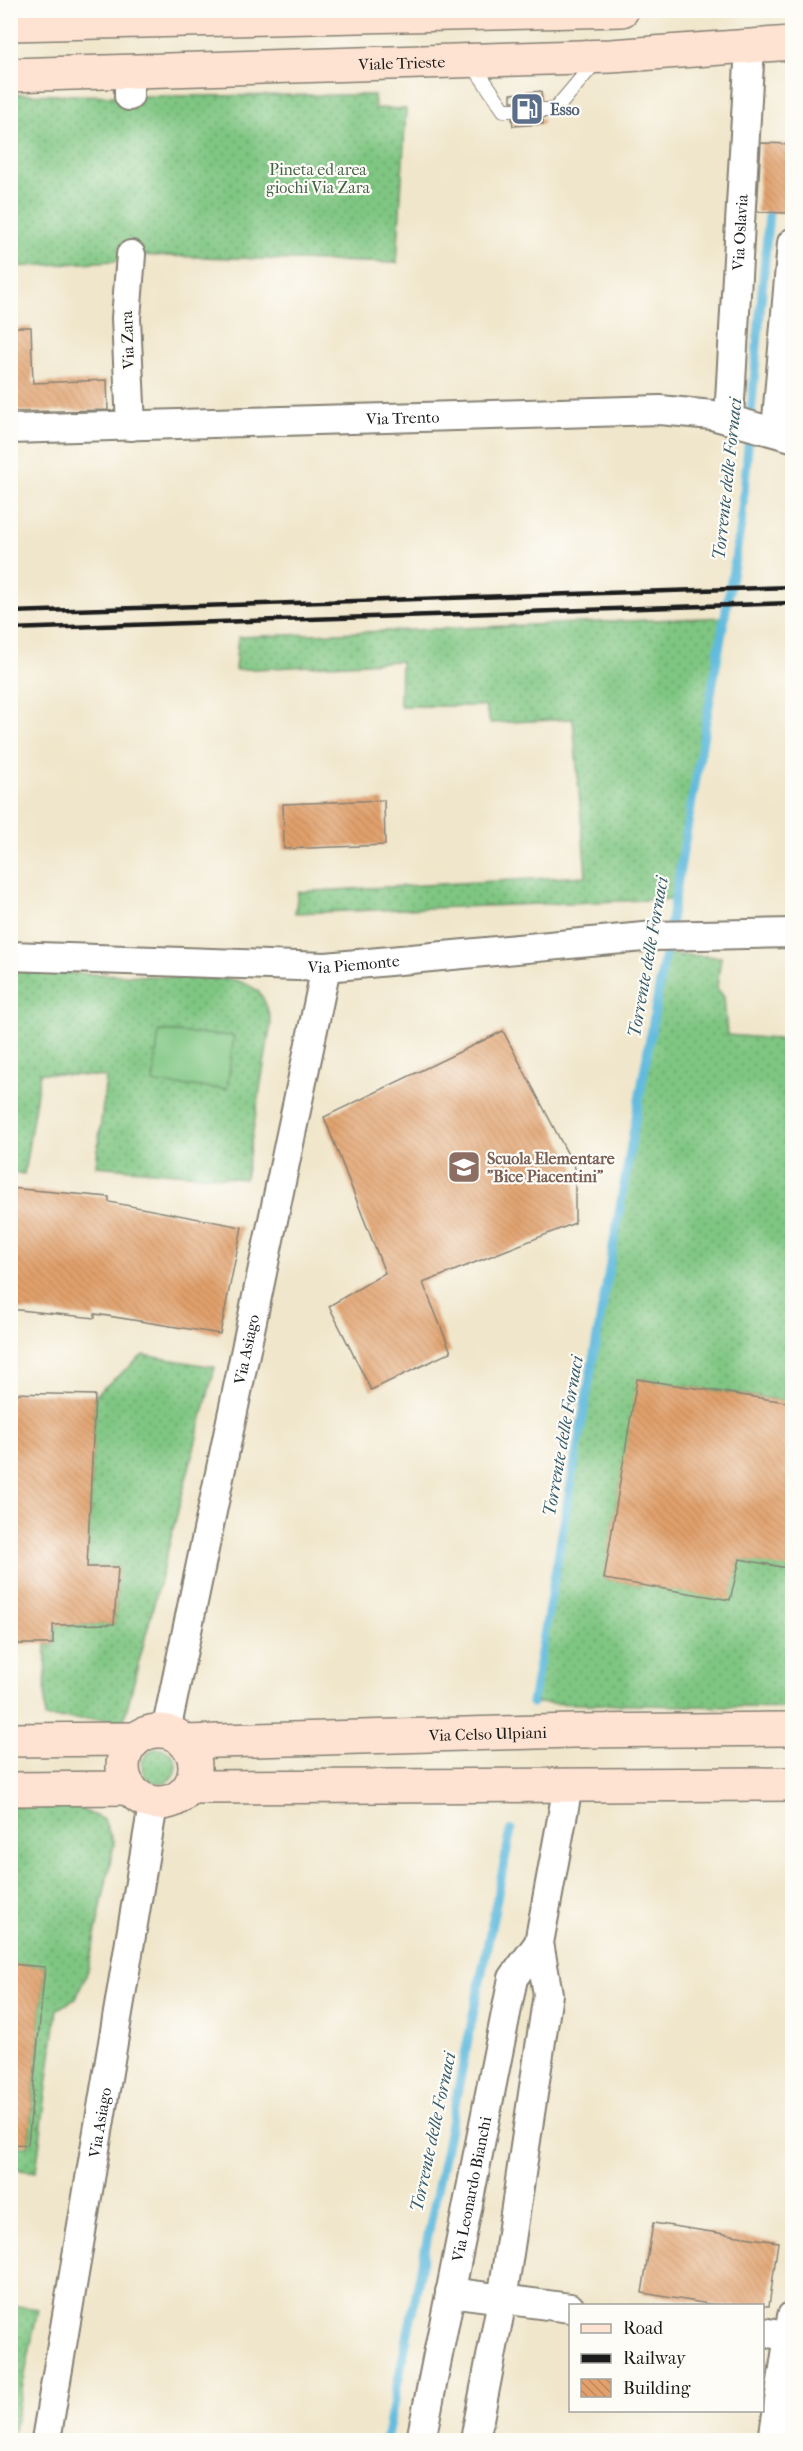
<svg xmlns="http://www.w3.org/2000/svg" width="803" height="2451" font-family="'IM FELL French Canon',serif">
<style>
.grass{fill:url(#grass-dots);stroke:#4e714f;stroke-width:1.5}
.garden{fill:#7fc682;stroke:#4e714f;stroke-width:1.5}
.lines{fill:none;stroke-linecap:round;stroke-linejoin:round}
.stream{stroke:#5fbadd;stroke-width:9}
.building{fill:url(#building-back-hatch)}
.lane-casing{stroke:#868174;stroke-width:16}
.street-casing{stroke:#868174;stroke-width:32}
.secondary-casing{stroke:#868174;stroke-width:36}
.lane{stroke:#fff;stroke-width:14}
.street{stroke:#fff;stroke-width:28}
.secondary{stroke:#fee3d2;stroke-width:33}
.rail{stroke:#1c1c1c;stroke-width:4.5}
.labels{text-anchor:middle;stroke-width:4.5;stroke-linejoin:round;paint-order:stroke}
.street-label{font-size:16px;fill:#1c1c1c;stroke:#fdfcf7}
.service-label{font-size:16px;font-weight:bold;fill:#4e5e75;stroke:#fdfcf7;text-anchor:start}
.park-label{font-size:16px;fill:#446045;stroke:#fdfcf7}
.education-label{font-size:16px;font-weight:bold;fill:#785e54;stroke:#fdfcf7;text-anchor:start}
.water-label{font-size:18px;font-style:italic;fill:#375b69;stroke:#fdfcf7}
</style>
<defs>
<pattern id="grass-dots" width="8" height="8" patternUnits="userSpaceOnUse" patternTransform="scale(1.5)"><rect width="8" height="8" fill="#7fc682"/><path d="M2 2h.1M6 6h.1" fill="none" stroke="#67a06a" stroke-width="1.8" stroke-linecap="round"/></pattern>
<pattern id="building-back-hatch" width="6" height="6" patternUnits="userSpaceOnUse" patternTransform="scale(1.5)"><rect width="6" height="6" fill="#e1a06c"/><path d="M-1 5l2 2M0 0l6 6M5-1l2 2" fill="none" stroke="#c0895d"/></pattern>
</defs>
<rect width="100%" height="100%" fill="#fdfcf7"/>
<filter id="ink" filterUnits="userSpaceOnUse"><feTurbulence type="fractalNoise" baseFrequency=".0167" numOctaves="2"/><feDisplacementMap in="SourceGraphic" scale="12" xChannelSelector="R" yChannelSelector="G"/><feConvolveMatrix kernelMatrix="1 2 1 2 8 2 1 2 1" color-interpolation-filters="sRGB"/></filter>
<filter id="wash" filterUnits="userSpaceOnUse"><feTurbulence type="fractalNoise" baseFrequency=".008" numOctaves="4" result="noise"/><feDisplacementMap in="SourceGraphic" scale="24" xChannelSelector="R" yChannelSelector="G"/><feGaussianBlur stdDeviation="1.35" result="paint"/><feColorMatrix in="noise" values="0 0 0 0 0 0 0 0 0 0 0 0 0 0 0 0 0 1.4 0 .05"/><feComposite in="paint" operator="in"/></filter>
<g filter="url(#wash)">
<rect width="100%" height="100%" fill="#f0e6cb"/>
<g class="grass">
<path d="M11,94l118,2 245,-1 1,13 31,1 -9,154 -265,-8 -17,6 -104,6z"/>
<path d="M725,617l-50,282 -380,14 3,-21 288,-16 -13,-157 -83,4 -5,-17h-85l1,-45 -166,9 3,-33z"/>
<path d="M666,954l55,3 -4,31 7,9 3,38 65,5v362l-154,-23 -34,200 125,20 11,-40 52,9v140l-260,-5z"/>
<path d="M11,971l220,8c28,7 34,15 40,44l-26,156 -149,-13 10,-89 -66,-4 -16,101 -13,-2z"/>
<path d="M143,1355l72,12 -91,353 -79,-2 1,-74h7l3,-19 58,-1 4,-57h-31l8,-172z"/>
<circle cx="159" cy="1766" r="17"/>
<path d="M72,1805l32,15 10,24 -26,126 -12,29 -19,10 -21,163 -25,-3v-23l17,1 17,-180 -34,-3 -1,-158z"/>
<path d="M10,2305l28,4 -26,131h-2z"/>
</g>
<path class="garden" d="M159,1031l75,5 -7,53 -74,-6z"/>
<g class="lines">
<g class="stream">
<path d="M532,1703l209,-1178 28,-311"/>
<path d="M386,2440l125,-610"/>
</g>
</g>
<g id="blocks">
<g class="building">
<path d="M541,91l1,10h-31v-7z"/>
<path d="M512,119h31v5l-30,2z"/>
<path d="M761,143l30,1 -3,69 -31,-1z"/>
<path d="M10,327h21l2,56 74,-3 1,30 -98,2z"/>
<path d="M384,800l1,45 -101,4 -1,-45z"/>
<path d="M503,1031l72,137v55l-152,60 28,69 -80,38 -42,-84 56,-33 -61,-156z"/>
<path d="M10,1188l99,9v5l133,25 -22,107 -125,-20v4l-85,-9z"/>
<path d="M637,1379l155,24v166l-52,-10 -10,41 -126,-21z"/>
<path d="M10,1393l85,2 -8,172h31l-4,57 -61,1v19h-43z"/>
<path d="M10,1964l35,3 -17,178 -18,-1z"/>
<path d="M653,2223l125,19 -9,64h-48l-79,-13z"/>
</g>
</g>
</g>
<g filter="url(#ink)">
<use href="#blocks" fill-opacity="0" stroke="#868174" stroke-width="1.5"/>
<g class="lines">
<g class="lane-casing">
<path id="lane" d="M471,62l33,48h51l41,-49"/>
</g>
<g class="street-casing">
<g id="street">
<path d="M129,71v25"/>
<path id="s1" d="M729,418l21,-372"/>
<path d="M131,426l-5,-108 5,-63"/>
<path id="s2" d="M10,429l650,-19 52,5 80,22"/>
<path d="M776,431l16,-188"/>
<path id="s3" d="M10,956l316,11 328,-31 138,-3"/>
<path id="s4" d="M166,1731l160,-764"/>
<path d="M450,2292l120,16"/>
<path d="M762,2332l30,5"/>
<path id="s5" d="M46,2440l107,-635"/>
<path id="s6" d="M421,2440l92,-462 26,-35"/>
<path d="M475,2440l27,-140 46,-306 -9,-51 29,-157"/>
<path d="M773,2440l19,-124"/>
</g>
</g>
<g class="secondary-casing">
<g id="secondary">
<path d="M10,24l612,-14"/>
<path id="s7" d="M10,75l601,-19 181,-13"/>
<circle cx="159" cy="1767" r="36"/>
<path d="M10,1740l126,-1"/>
<path id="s8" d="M184,1742l390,-11 218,-2"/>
<path d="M190,1787l602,-3"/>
<path d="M10,1789l120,-1"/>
</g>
</g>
<use href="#lane" class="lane"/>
<use href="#street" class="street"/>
<use href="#secondary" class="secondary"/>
<g class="rail">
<path d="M10,612l782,-25"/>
<path d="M10,629l782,-26"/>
</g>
</g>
</g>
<defs>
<g id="fuel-square" transform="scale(1.725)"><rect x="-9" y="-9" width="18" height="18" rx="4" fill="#5c6f8a" stroke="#fdfcf7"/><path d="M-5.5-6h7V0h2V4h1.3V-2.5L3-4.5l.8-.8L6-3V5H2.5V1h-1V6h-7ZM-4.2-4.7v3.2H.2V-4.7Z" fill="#fff"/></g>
<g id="school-square" transform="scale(1.725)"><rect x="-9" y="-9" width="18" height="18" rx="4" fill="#8d6e63" stroke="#fdfcf7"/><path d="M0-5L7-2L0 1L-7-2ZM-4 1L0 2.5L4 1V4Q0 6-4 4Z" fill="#fff"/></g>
</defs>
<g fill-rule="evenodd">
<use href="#fuel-square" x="527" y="109"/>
<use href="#school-square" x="464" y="1167"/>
</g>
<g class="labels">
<g class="street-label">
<text dy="6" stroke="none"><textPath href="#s7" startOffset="392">Viale Trieste</textPath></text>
<text dy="6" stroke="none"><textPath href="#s1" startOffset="186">Via Oslavia</textPath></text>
<text transform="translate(127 340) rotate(-92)" y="6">Via Zara</text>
<text dy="6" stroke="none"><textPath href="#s2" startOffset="393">Via Trento</textPath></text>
<text dy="6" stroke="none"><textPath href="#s3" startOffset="344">Via Piemonte</textPath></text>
<text dy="6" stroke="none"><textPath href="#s4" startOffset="390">Via Asiago</textPath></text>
<text dy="6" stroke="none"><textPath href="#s8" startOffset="304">Via Celso Ulpiani</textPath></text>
<text dy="6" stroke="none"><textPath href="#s5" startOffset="322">Via Asiago</textPath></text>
<text dy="6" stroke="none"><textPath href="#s6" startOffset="256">Via Leonardo Bianchi</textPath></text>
</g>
<g class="service-label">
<text x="550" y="115">Esso</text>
</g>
<g class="park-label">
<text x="318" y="175">Pineta ed area<tspan x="318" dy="18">giochi Via Zara</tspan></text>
</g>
<g class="education-label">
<text x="487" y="1164">Scuola Elementare<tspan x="487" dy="18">"Bice Piacentini"</tspan></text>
</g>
<g class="water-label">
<text transform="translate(727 479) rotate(-84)" y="6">Torrente delle Fornaci</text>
<text transform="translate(648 957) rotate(-80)" y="6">Torrente delle Fornaci</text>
<text transform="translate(563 1436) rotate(-80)" y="6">Torrente delle Fornaci</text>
<text transform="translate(433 2132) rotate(-78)" y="6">Torrente delle Fornaci</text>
</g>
</g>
<rect width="803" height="2451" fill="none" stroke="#fdfcf7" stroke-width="36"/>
<rect x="569" y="2304" width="195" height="108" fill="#fdfcf7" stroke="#a3a29f" stroke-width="1.5"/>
<rect x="581" y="2324" width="30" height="9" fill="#fee3d2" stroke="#a3a29f" stroke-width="1.5"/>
<text x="623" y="2334" font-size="18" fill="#1c1c1c">Road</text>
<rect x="581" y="2354" width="30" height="9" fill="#1c1c1c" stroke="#a3a29f" stroke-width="1.5"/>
<text x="623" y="2364" font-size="18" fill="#1c1c1c">Railway</text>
<rect x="581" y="2379" width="30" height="18" fill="url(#building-back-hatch)" stroke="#a3a29f" stroke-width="1.5"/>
<text x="623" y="2394" font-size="18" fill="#1c1c1c">Building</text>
</svg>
